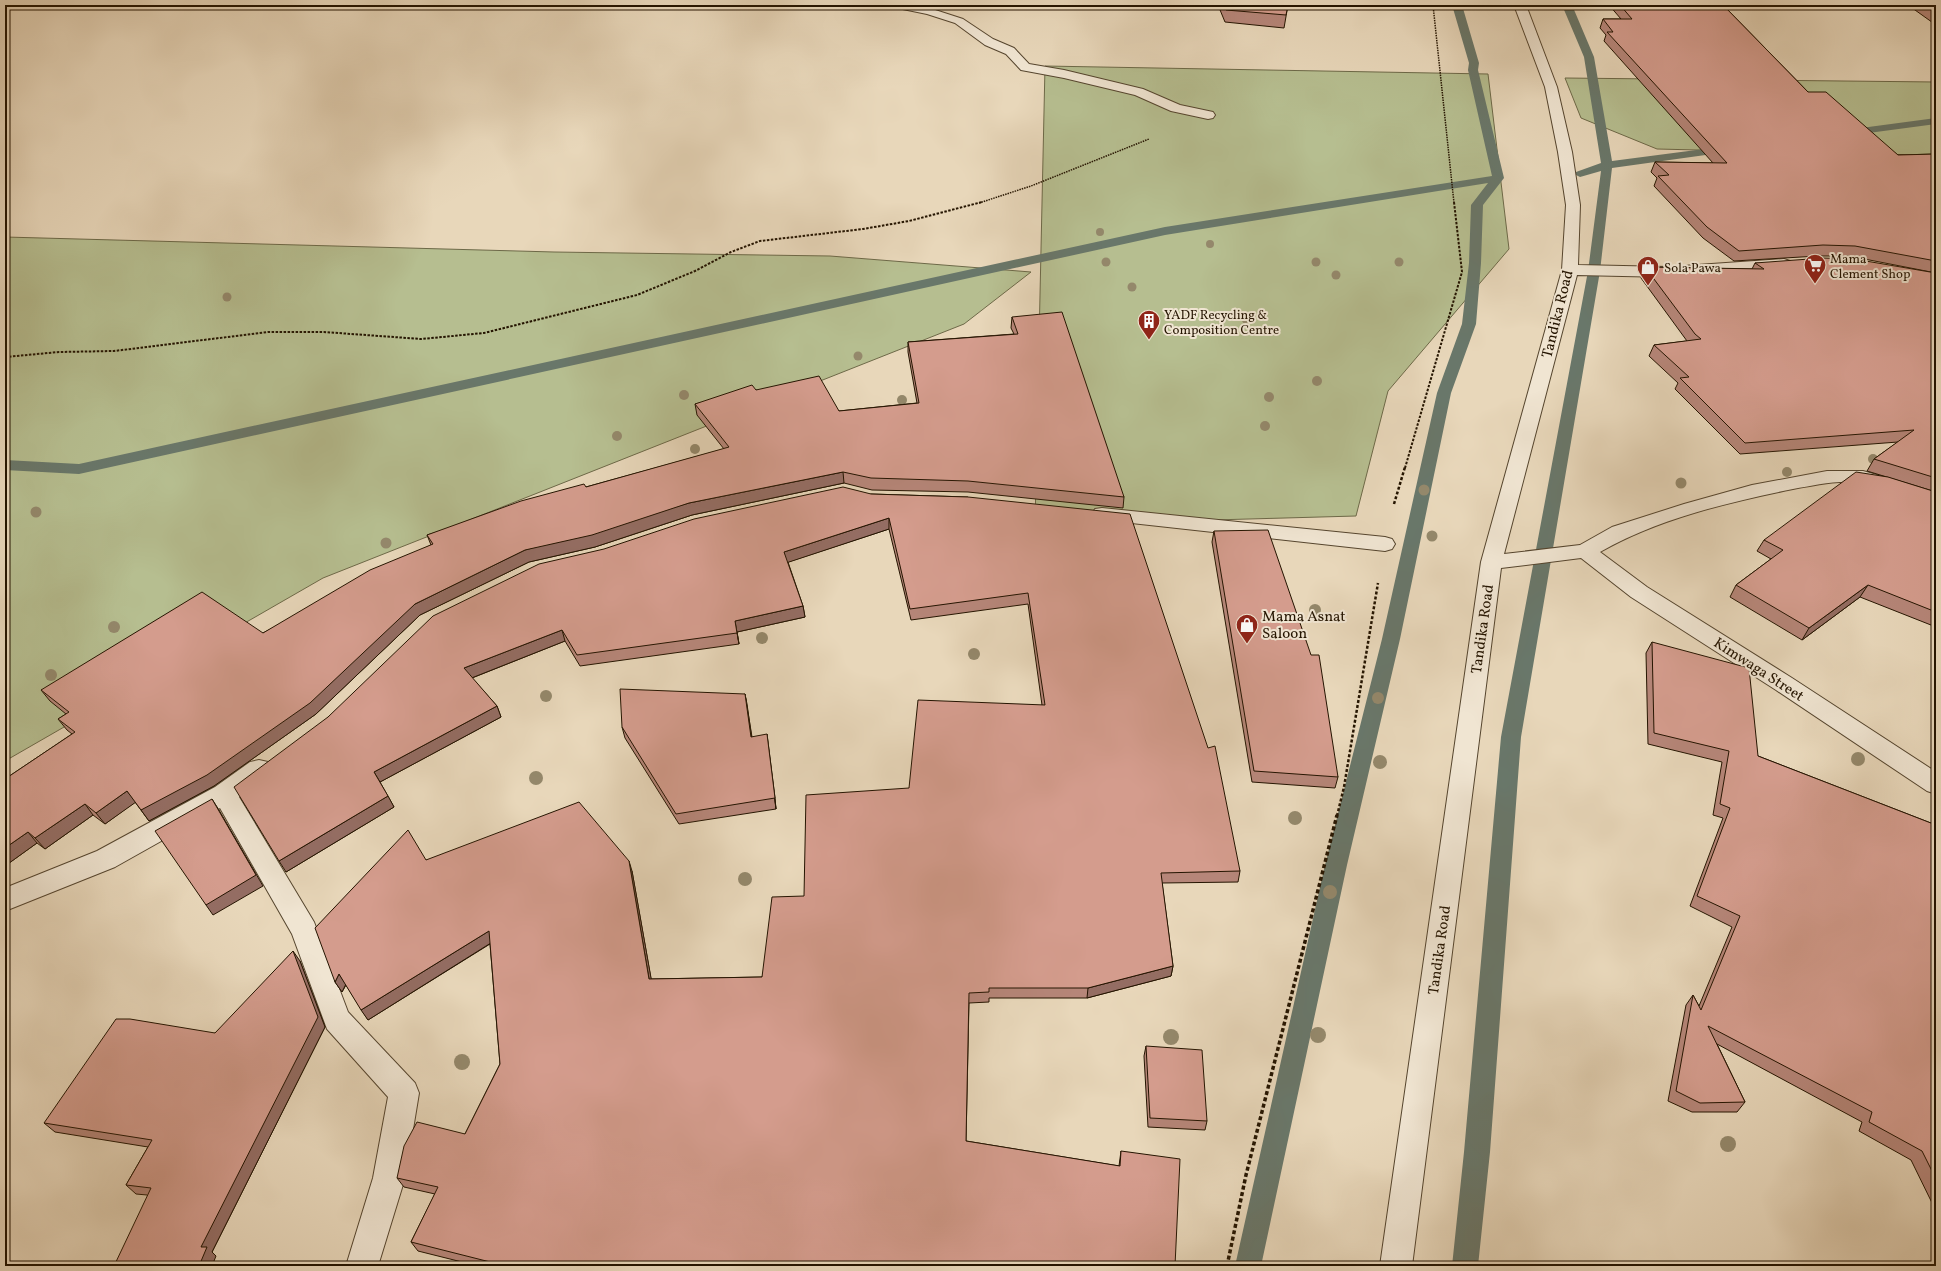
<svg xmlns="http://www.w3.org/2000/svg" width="1941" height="1271" font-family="Vollkorn,serif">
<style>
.green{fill:#b6be90;stroke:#6d6948}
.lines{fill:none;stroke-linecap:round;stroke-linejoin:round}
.stream{fill:#69776a;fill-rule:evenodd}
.minor-casing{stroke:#55452e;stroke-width:2}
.path-far3{stroke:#241400;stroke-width:1.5;stroke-dasharray:1.5 1;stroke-linecap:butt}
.path-far2{stroke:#241400;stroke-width:2;stroke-dasharray:2.5 1.5;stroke-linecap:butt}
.path-far1{stroke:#241400;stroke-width:2.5;stroke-dasharray:3 2;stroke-linecap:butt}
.path{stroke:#241400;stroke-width:3.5;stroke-dasharray:4 2.5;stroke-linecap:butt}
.minor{fill:#f0e5d2;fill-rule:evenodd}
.tree{fill:#94886b}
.wall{fill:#b68679;stroke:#241400}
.shaded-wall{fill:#946d63;stroke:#241400}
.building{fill:#d49c8d;stroke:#241400}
.labels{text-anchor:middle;stroke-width:4;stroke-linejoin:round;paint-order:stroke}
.far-poi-label{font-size:13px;fill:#241400;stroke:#f0e5d2;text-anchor:start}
.street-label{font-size:15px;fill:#241400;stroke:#f0e5d2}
.poi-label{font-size:15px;fill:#241400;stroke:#f0e5d2;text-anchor:start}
</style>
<rect width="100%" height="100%" fill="#e8d7ba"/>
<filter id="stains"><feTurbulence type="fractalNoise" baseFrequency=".005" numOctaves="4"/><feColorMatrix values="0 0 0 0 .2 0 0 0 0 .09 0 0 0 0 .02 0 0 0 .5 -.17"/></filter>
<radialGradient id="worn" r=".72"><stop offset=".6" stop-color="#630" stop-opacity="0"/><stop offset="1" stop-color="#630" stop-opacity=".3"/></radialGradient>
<g class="green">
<path d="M1045,66l443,8 21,175 -121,142 -32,125 -321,9z"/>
<path d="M1565,78l371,4v77l-33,-4 -246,-6 -76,-31z"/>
<path d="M5,237l549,15 276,4 201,16 -67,52 -641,254 -318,183z"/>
</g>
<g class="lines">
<g class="stream">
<path d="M1452,5h10l17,58 -1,7 26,108 -21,27 -2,58 -5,61 -25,69 -51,246 -53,226 -86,401h-26l90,-401 57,-226 55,-246 25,-69 7,-61 2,-58 17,-22 -323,52 -1086,239 -74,-4v-10l74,4 1086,-237 327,-51 -24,-106 1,-7z"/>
<path d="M1562,5h10l22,52 18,104 115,-15 6,3 -6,3 -115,16 -12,103 -79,466 -31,415 -12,114h-26l12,-114 37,-415 87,-466 13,-100 -21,6 -6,-3 2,-2 25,-9 -17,-106z"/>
<path d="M1936,118v6l-90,12 -5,-3 5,-3z"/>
</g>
<g class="minor-casing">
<g id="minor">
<path d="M891,5h24l14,3 34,11 30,20 21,9 15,16 35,6 79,19 37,16 33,7 2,3 -2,3 -5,1 -37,-8 -36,-16 -71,-17 -43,-8 -15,-16 -21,-9 -30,-22 -28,-9 -34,-7z"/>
<path d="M1514,5h12l31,82 15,65 8,53 -2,60 90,2 116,-8 6,2 2,3 -2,3 -6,2 -116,8 -91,-2 -73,279 76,-9 32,-18 72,-23 68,-19 75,-14h36l73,21v12c-24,-6 -49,-17 -73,-21 -23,-4 -48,2 -70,6 -64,13 -136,30 -193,63l47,35 145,91 144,94v22l-9,-3 -151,-101 -145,-93 -50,-39 -80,10 -89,698h-32l101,-704 81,-292 4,-65 -8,-53 -13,-65z"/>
<path d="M1102,508l283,29 7,2 3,5 -3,5 -7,2 -290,-32 -3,-5 3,-5z"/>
<path d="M259,760l9,2 3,7 -3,7 -29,21 75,125 34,90 67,71 4,10 -14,85 -27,88h-32l27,-88 15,-81 -61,-68 -35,-95 -72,-126 -105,59 -110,44v-23l92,-37 118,-64 35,-25z"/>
</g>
</g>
<g class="path-far3">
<path d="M1433,5l21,198"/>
<path d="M979,203l52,-17 118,-47"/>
</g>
<g class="path-far2">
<path d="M5,357l54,-5 55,-1 154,-19h56l97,7 63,-6 153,-38 58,-24 36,-19 29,-11 103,-12 46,-8 73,-19"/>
<path d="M1405,468l57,-196 -8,-70"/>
</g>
<g class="path-far1">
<path d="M1394,504l11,-37"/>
<path d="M1337,816l7,-29 34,-204"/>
</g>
<path class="path" d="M1227,1266l19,-91 91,-360"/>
<use href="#minor" class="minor"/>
</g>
<g class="tree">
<circle cx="1100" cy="232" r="4"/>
<circle cx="1210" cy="244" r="4"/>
<circle cx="1106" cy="262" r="4.5"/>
<circle cx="1316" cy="262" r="4.5"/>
<circle cx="1399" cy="262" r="4.5"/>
<circle cx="1336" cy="275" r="4.5"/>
<circle cx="1132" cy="287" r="4.5"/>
<circle cx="227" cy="297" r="4.5"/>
<circle cx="1246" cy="319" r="4.5"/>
<circle cx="858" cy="356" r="4.5"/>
<circle cx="1317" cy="381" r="5"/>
<circle cx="684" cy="395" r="5"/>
<circle cx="1269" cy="397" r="5"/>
<circle cx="902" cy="400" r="5"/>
<circle cx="1265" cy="426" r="5"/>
<circle cx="617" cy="436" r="5"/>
<circle cx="695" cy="449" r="5"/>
<circle cx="1873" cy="459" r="5"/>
<circle cx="1787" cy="472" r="5"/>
<circle cx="1681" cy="483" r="5.5"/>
<circle cx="1424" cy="490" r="5.5"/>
<circle cx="36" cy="512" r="5.5"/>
<circle cx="1432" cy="536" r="5.5"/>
<circle cx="386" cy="543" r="5.5"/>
<circle cx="1315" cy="610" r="6"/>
<circle cx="114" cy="627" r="6"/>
<circle cx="762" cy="638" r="6"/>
<circle cx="974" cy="654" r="6"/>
<circle cx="51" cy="675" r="6"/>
<circle cx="546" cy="696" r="6"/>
<circle cx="1378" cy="698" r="6"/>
<circle cx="1858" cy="759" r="7"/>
<circle cx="1380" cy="762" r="7"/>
<circle cx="536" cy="778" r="7"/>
<circle cx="1295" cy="818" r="7"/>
<circle cx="745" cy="879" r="7"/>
<circle cx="1330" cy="892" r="7"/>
<circle cx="1318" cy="1035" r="8"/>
<circle cx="1171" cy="1037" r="8"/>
<circle cx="462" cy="1062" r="8"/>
<circle cx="1728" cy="1144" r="8"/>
</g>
<g class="wall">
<path d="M1218,5h70l-4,23 -59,-6z"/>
<path d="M1609,5h114l85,87 90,63 38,-1v119l-87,-17h-31l-84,5 -31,-23 -49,-52 3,-8 -6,-6 4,-10 58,1 -109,-122 2,-6 -6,-7 3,-9h18z"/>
<path d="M1908,5h28v20z"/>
<path d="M1755,263l181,10v219l-69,-21 7,-12 24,-17 -158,12 -65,-65 3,-6 -29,-27 5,-11 33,-4 -46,-63 4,-11 107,2z"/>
<path d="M1012,317l112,180 -1,11 -155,-16 -96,-2 -28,-7 -152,32 -97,32 -66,15 -109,53 -104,99 -102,72 -65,35 -14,-19 -30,22 -12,-9 -48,34 -8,-6 -32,23v-87l67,-45 -5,-4 -9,-11 8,-5 -16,-13 -9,-11 222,-57 168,-88 -4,-10 159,-48 138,-38 -27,-34 -2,-11 61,-14 83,21 78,-8 -9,-51v-10l106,-8 -3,-6z"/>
<path d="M1936,492v135l-76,-30 -58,43 -72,-43 6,-12 35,-26 -14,-8 7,-11z"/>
<path d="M871,494l97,3 272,374 -2,11 -76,1 11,83 -2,10 -84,22h-98v4l-20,1 -3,138 153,25 2,-15 54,115h-697l-60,-15 -7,-9 24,-48 -31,-7 -7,-9 68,-44 35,-70 -10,-120 -122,76 -22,-35 -4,7 -7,-10 91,-122 206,11 19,108 111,-2 42,-81 105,-108 133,-83 -14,-101 -117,16 -22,-91 -101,33 15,44 2,11 -68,15 2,12 -159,22 -15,-25 -93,37 25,28 4,11 -121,65 14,25 -108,65 42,-155z"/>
<path d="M1214,531l124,246 -3,11 -83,-6 -40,-240z"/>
<path d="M1652,642l106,114 178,69v386l-25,-51 -52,-29 3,-9 -145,-78 28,58 -8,10h-45l-24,-11 18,-96 7,-10 6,11 33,-79 -42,-21 33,-88 -10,-3 9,-53 -74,-18 -2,-91z"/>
<path d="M745,694l7,43 16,8 8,64 -97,15 -54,-86 -3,-11z"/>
<path d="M300,961l25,66 -113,225 4,4 -69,-61 -11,-1 -10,-9 22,-38 -93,-15 -11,-9 171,-90z"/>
<path d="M1146,1046l61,75 -2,9 -57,-3 -4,-71z"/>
</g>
<g class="shaded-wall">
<path d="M843,472l1,11 -152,32 -97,32 -66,15 -109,53 -104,99 -102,72 -65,35 -8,-11 274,-206 110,-54 164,-47z"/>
<path d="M889,518v11l-103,34 -2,-11z"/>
<path d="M1868,585l-8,12 -58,43 7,-12z"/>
<path d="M803,606l2,11 -68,15 2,12 -4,-23z"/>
<path d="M562,630l3,11 -96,38 -5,-11z"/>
<path d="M745,694l2,10 6,43 -2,-10z"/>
<path d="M497,706l4,11 -121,65 -6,-10z"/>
<path d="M767,734l1,11 8,64 -1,-11z"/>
<path d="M127,791l9,11 -31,22 -9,-11z"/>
<path d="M388,796l6,11 -108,65 -7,-11z"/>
<path d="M212,799l7,11 44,76 -50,29 -7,-10z"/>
<path d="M85,804l8,11 -48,34 -10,-11z"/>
<path d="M28,832l9,11 -32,23v-18z"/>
<path d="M629,861l3,10 21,118 -4,-10z"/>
<path d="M489,931l5,10 -126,79 -7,-10z"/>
<path d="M293,951l7,10 25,66 -113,225 4,4 -4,10h-13l2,-19z"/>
<path d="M1173,966l-2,10 -84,22 1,-10z"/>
<path d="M339,974l7,10 -4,8 -7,-10z"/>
</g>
<g class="building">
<path d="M1224,5h64l-2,10 -60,-5z"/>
<path d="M1620,5h103l85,87h18l72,63 38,-1v107l-81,-15 -32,-1 -84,6 -32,-24 -49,-51 11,-1 -14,-13 72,1 -120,-131h6l-10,-13h29z"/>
<path d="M1929,5h7v5z"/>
<path d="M1823,258l31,1 82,14v205l-62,-19 40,-29 -169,13 -65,-65 9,-1 -35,-32 47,-6 -6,-5 -50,-67 119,2 -9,-6z"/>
<path d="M1062,312l62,185 -156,-16 -97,-3 -28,-6 -154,31 -97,32 -67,15 -110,54 -105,99 -103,72 -66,35 -14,-19 -31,22 -11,-9 -50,34 -7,-6 -23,16v-69l70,-47 -17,-13 11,-7 -28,-22 161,-98 61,41 107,-63 63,-26 -6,-9 94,-34 63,-17 2,3 143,-40 -34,-43 57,-19 4,5 63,-14 20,35 80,-8 -11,-61 110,-8 -6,-17z"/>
<path d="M1856,472l32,5 48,15v120l-68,-27 -59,43 -73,-43 47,-35 -19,-10z"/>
<path d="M843,487l28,7 97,3 162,17 78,234 7,-2 25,125 -79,2 12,93 -85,22h-99v4l-20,1 -3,148 154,25 1,-15 59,8 -5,107h-669l-95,-24 27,-55 -41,-9 7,-32 13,-24 48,12 35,-70 -11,-133 -128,79 -22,-36 -4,8 -20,-54 93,-98 18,30 153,-58 50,59 20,118 113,-2 10,-80 32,-1 2,-101 103,-7 9,-88 127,5 -17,-112 -118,16 -21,-91 -105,34 19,54 -68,15 2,12 -160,22 -15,-25 -98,38 33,38 -123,66 14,24 -109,65 -45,-74 94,-70 105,-101 106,-52 65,-15 90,-30z"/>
<path d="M1268,530l43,125h8l19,122 -84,-6 -40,-240z"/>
<path d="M1652,642l97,26 9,88 178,69v354l-14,-28 -53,-29 3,-10 -164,-86 37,76 -45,1 -24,-12 17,-96 8,15 39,-94 -43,-20 33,-88 -10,-4 9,-53 -75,-18z"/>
<path d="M620,689l125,5 6,43 16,-3 8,64 -99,16 -54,-87z"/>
<path d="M212,799l44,76 -50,30 -51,-74z"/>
<path d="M293,951l25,66 -117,230h6l-8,19h-85l37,-78 -25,-3 26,-45 -108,-17 72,-104h14l85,14z"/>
<path d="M1146,1046l56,4 5,71 -57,-3z"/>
</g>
<defs>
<g id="supermarket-pin" transform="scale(1.15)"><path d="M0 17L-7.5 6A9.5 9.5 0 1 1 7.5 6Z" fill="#8f2418" stroke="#f0e5d2"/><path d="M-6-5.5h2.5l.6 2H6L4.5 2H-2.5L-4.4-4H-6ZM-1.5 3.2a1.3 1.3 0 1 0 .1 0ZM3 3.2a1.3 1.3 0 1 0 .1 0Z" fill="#fff"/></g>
<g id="shop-pin" transform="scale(1.15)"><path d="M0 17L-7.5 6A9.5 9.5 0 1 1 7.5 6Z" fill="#8f2418" stroke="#f0e5d2"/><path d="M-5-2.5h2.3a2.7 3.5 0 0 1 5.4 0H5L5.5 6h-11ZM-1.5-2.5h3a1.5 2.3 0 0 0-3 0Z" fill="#fff"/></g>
<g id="building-pin" transform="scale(1.15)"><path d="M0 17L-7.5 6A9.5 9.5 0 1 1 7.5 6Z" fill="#8f2418" stroke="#f0e5d2"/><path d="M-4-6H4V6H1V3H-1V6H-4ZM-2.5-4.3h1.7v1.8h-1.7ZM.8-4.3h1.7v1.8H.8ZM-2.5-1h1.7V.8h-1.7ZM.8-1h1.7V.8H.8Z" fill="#fff"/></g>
</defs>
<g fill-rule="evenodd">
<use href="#supermarket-pin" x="1815" y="265"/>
<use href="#shop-pin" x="1648" y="267"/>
<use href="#building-pin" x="1149" y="321"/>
<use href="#shop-pin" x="1247" y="625"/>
</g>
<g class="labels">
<g class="far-poi-label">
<text x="1830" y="263">Mama<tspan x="1830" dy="15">Clement Shop</tspan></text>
<text x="1664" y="272">Sola Pawa</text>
<text x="1164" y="319">YADF Recycling &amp;<tspan x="1164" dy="15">Composition Centre</tspan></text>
</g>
<g class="street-label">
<text transform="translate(1557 314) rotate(-76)" y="5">Tandika Road</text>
<text transform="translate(1482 629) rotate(-82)" y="5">Tandika Road</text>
<text transform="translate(1759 669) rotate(33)" y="5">Kimwaga Street</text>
<text transform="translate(1439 950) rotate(-82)" y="5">Tandika Road</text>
</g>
<g class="poi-label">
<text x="1262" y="621">Mama Asnat<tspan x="1262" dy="17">Saloon</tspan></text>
</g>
</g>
<rect width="1941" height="1271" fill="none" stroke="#e8d7ba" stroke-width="20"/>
<rect x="6" y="6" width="1929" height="1259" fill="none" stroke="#241400" stroke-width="2"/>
<rect x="10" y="10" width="1921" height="1251" fill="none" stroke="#241400"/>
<rect width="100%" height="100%" filter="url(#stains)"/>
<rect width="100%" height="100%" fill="url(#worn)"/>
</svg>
